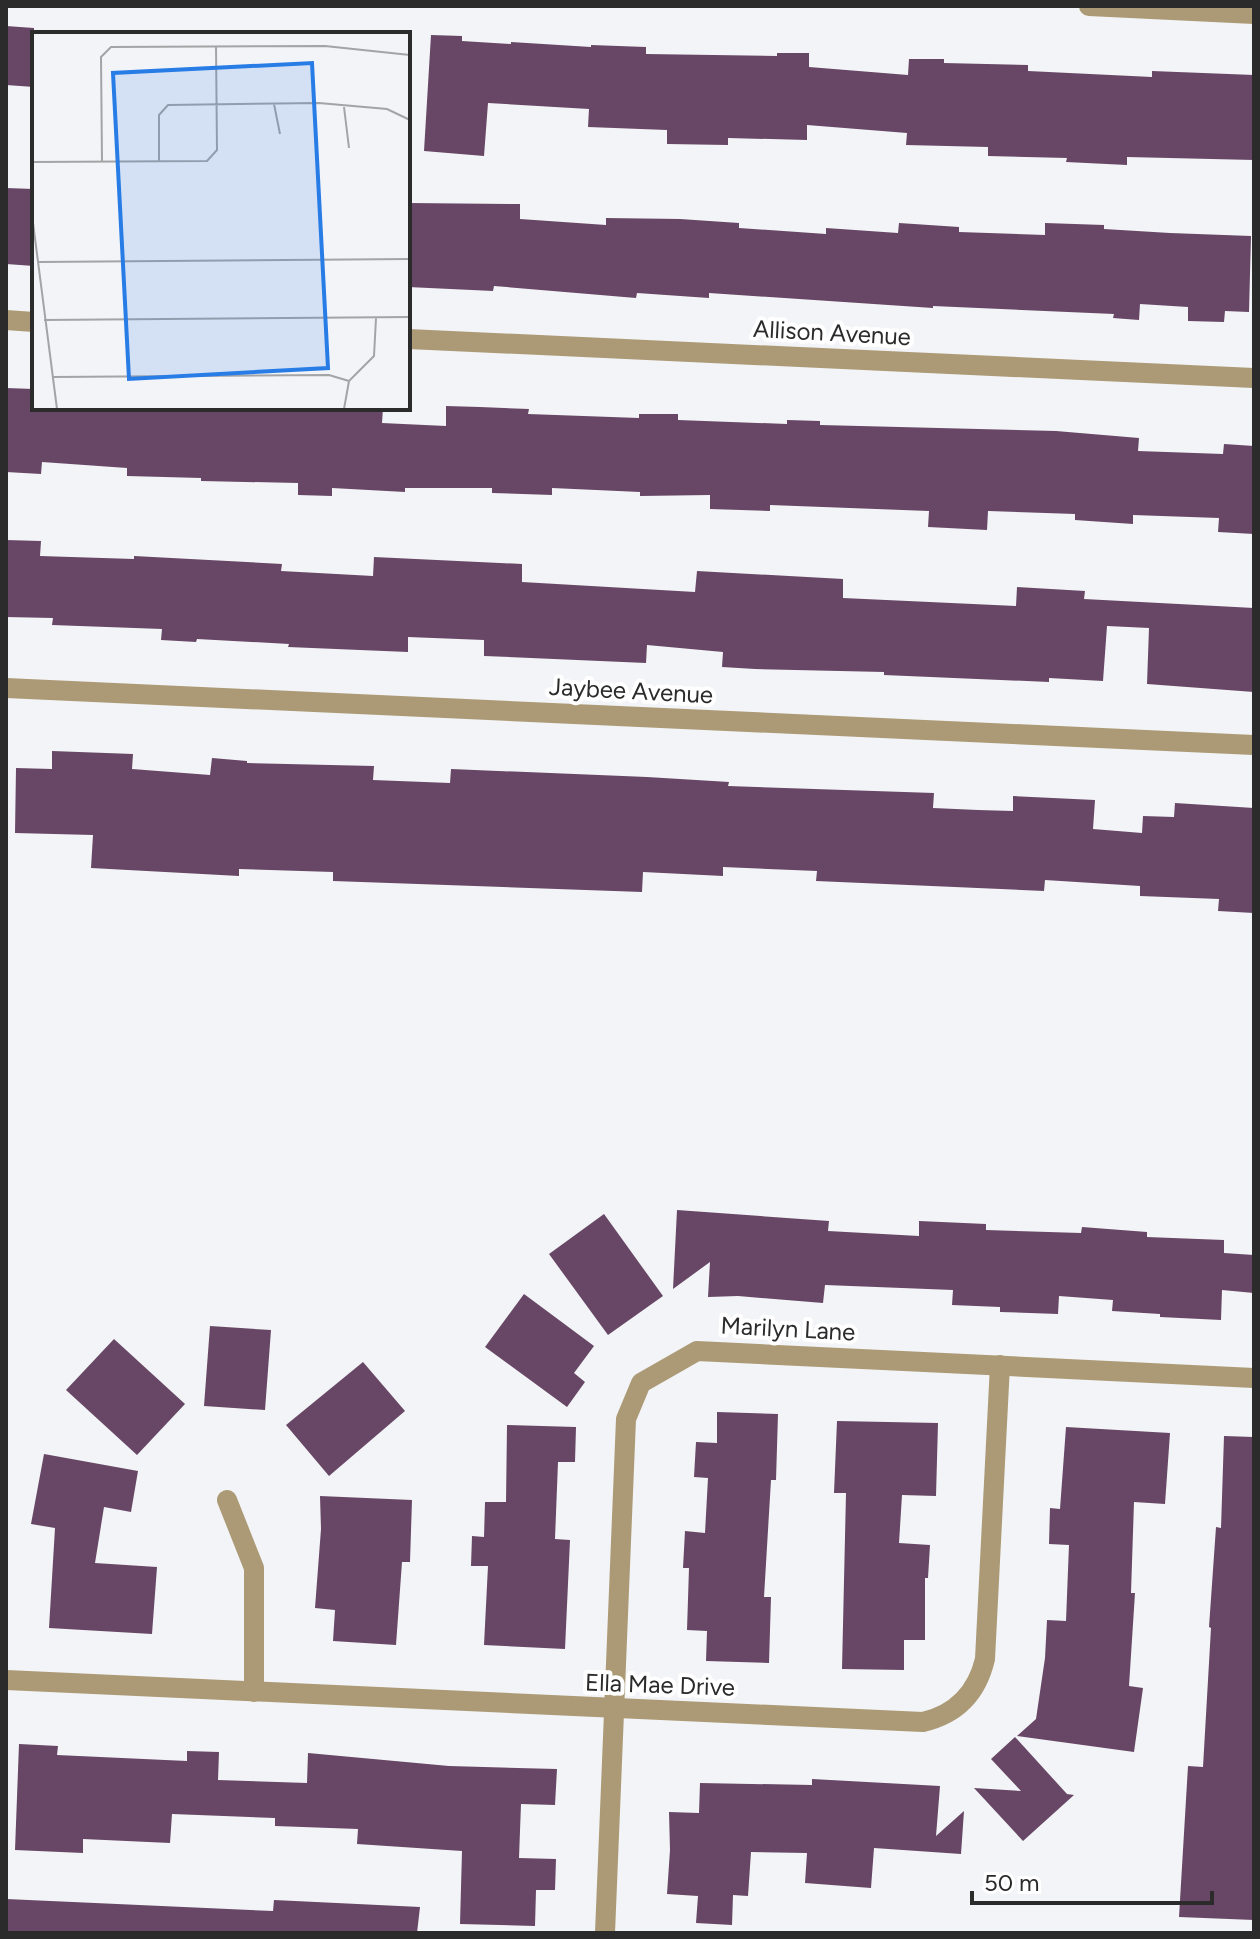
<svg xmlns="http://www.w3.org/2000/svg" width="1260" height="1939" font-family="Figtree,sans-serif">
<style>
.building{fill:#674765}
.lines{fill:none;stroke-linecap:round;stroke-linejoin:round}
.minor{stroke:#ab9a75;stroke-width:20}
.labels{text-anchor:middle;stroke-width:8;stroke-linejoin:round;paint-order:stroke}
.street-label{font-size:24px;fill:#2b2b2c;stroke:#fff}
.inset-road{fill:none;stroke:#a3a4a6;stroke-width:2}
.view{fill:#287ce6;fill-opacity:0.15;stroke:#287ce6;stroke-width:4}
.inset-edge{fill:none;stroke:#2b2b2c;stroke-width:4}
</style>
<rect width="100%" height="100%" fill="#f3f4f7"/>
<g class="building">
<path d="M6,26l28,2v59l-28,-2z"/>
<path d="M431,35l31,1v5l49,3v-2l80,5v-2l55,2v7l131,2v-3h32v14l99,8 1,-16h35v4l84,2v6l124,6v-6l102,4v85l-127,-3v8l-61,-3 1,-4 -79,-2v-9l-82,-2 1,-12 -100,-8v15l-79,-2v7l-61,-1v-14l-79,-3 1,-18 -101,-6 -4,53 -60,-5z"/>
<path d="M6,188l28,1v77l-28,-2z"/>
<path d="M408,203l112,1v15l86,6v-7l74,1 59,4v5l87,6v-6l72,5 1,-10 60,4v5l86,3v-12l59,2v4l66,4 81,3 -2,76 -24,-1 -1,11 -36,-1v-14l-48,-3 -1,16 -26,-2 1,-4 -181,-8v2l-224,-15v5l-72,-5 -1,5 -142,-12 -1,5 -85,-4z"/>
<path d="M6,388l28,1v19h349l-1,15 64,3v-20l34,1 49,2 -1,5 111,4v-4h39v6l109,4v-4l33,1v4l236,6 83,7 -1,13 85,3 1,-10 30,2v88l-36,-2 1,-14 -86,-3v9l-58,-4v-6l-87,-3 -1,19 -59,-3 1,-16 -159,-6v6l-60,-2v-14l-70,1v-4l-88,-4v7l-60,-2v-5h-87v4l-73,-4v8l-34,-1v-12l-97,-2v-3l-74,-2v-8l-85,-6 -1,12 -35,-2z"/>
<path d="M6,540l35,1 -1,15 94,3v-3l148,8 -1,7 92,5 1,-19 148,7v18l173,10 2,-21 146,8v19l173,8 1,-19 68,4 -1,8 170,9v84l-107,-8 2,-56 -42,-2 -4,55 -54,-3v4l-165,-7v-3l-129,-3 -33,-2 1,-15 -76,-7 -1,18 -162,-7v-16l-76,-3v15l-120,-5 1,-3 -92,-5 -1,3 -35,-2 1,-11 -110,-4 1,-7 -47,-1z"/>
<path d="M52,751l81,3 -1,15 78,6 2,-17 35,3v2l127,3 -1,14 77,3 1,-14 196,8 82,5 -1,4 206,7 -1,15 45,2 35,1v-15l82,4 -2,29 49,4 1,-17 31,1 1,-14 79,5v105l-36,-2 1,-12 -79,-3v-10l-95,-6 -1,11 -228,-10 1,-10 -94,-4v9l-80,-4 -1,20 -309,-11v-9l-94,-3v7l-148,-8 2,-33 -78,-2 1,-65 36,1z"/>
<path d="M677,1210l152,11 -1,10 91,5v-15l67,3v6l95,3 1,-6 65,5v5l77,3v13l30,2v38l-32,-3 -1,30 -61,-3v-3l-48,-3 1,-11 -54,-4 -1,18 -58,-2v-5l-48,-2 1,-15 -51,-2 -77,-3 -2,18 -85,-7 -30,1 2,-35 -37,27z"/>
<path d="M604,1214l59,82 -55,39 -59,-81z"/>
<path d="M524,1294l70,52 -20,27 11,9 -18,25 -82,-60z"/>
<path d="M210,1326l61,4 -6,80 -61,-4z"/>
<path d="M114,1339l71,65 -48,51 -71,-65z"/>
<path d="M363,1362l42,49 -76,65 -43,-51z"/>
<path d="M717,1412l61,2 -2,66h-5l-7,117h7l-2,66 -63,-2 1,-30 -20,-1 2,-62h-6l2,-37 20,2 3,-55 -14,-1 2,-35 21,1z"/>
<path d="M837,1421l101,2 -2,73 -34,-1 -3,48 31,2 -2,33h-3v62h-21v30l-62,-1 4,-176h-12z"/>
<path d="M507,1425l69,2 -1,35h-17l-3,77 15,1 -5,109 -81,-4 4,-79h-17l1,-30 12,1 1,-35h21z"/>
<path d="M1066,1427l104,6 -5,71 -31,-2 -3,91h4l-6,93 14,2 -9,64 -117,-16 19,-17 9,-61 2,-38 19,1 3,-76 -20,-1 1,-36 10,1z"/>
<path d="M1224,1436l30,1v483l-75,-3 9,-151 15,1 8,-139 -2,-1 7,-100 5,1z"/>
<path d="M44,1454l94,17 -7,41 -27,-5 -9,56 62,4 -5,67 -103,-6 6,-100 -24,-4z"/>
<path d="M320,1496l92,4 -2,62h-8l-6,83 -63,-4 2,-31 -20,-2 6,-79z"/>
<path d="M1015,1737l52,57 7,1 -51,46 -49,-53 47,3 -30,-32z"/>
<path d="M19,1744l39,2 -1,9 130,6v-10l32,1 -1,28 89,3 1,-30 141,13 108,3 -2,36 -34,-1 -2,54 37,1 -1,31h-19l-1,36 -75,-2 2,-73 -105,-7 1,-15 -83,-3v-8l-103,-4 -2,29 -87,-4v14l-68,-3z"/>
<path d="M812,1779l128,7 -4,50 28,-25 -3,43 -87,-6 -3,40 -66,-5 2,-30 -56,-1 -3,44 -15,-1 -1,30 -36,-2 2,-27 -31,-2 3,-44 -1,-38 30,1 1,-30 112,2z"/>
<path d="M6,1899l267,12 1,-11 146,7 -3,26h-411z"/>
</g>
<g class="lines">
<g class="minor">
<path d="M1089,6l165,8"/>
<path d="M6,320l28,2"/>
<path d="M408,339l846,39"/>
<path d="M6,688l1248,57"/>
<path d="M227,1500l27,68v124"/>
<path d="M6,1680l917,42c34,-8 54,-29 62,-63l15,-294"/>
<path d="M605,1933l21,-514 15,-36 56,-32 557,27"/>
</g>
</g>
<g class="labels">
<g class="street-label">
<text transform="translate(832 333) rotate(3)" y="8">Allison Avenue</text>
<text transform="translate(631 691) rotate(3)" y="8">Jaybee Avenue</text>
<text transform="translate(788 1329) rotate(3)" y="8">Marilyn Lane</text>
<text transform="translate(660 1685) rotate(2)" y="8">Ella Mae Drive</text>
</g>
</g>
<g transform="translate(32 32)">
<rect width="378" height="378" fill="#f3f4f7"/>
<path class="inset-road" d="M242,72l6,30M312,75l5,41M70,129l-1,-104 10,-10 214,-1 85,9M127,129v-46l9,-10 151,-2 68,6 23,11M0,130l175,-1 10,-11 -1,-104M0,183l25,194M7,230l371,-3M12,288l366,-3M21,345l276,-2 20,6M312,377l5,-28 25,-25 2,-38"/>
<path class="view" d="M280,31l16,305 -199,11 -16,-306z"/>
<rect width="378" height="378" class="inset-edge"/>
</g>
<rect width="1260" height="1939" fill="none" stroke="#2b2b2c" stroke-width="16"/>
<path d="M972 1891v12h240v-12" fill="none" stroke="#2b2b2c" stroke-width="4"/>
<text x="984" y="1891" font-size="24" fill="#2b2b2c" stroke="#ffffff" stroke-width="6" paint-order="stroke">50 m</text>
</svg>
